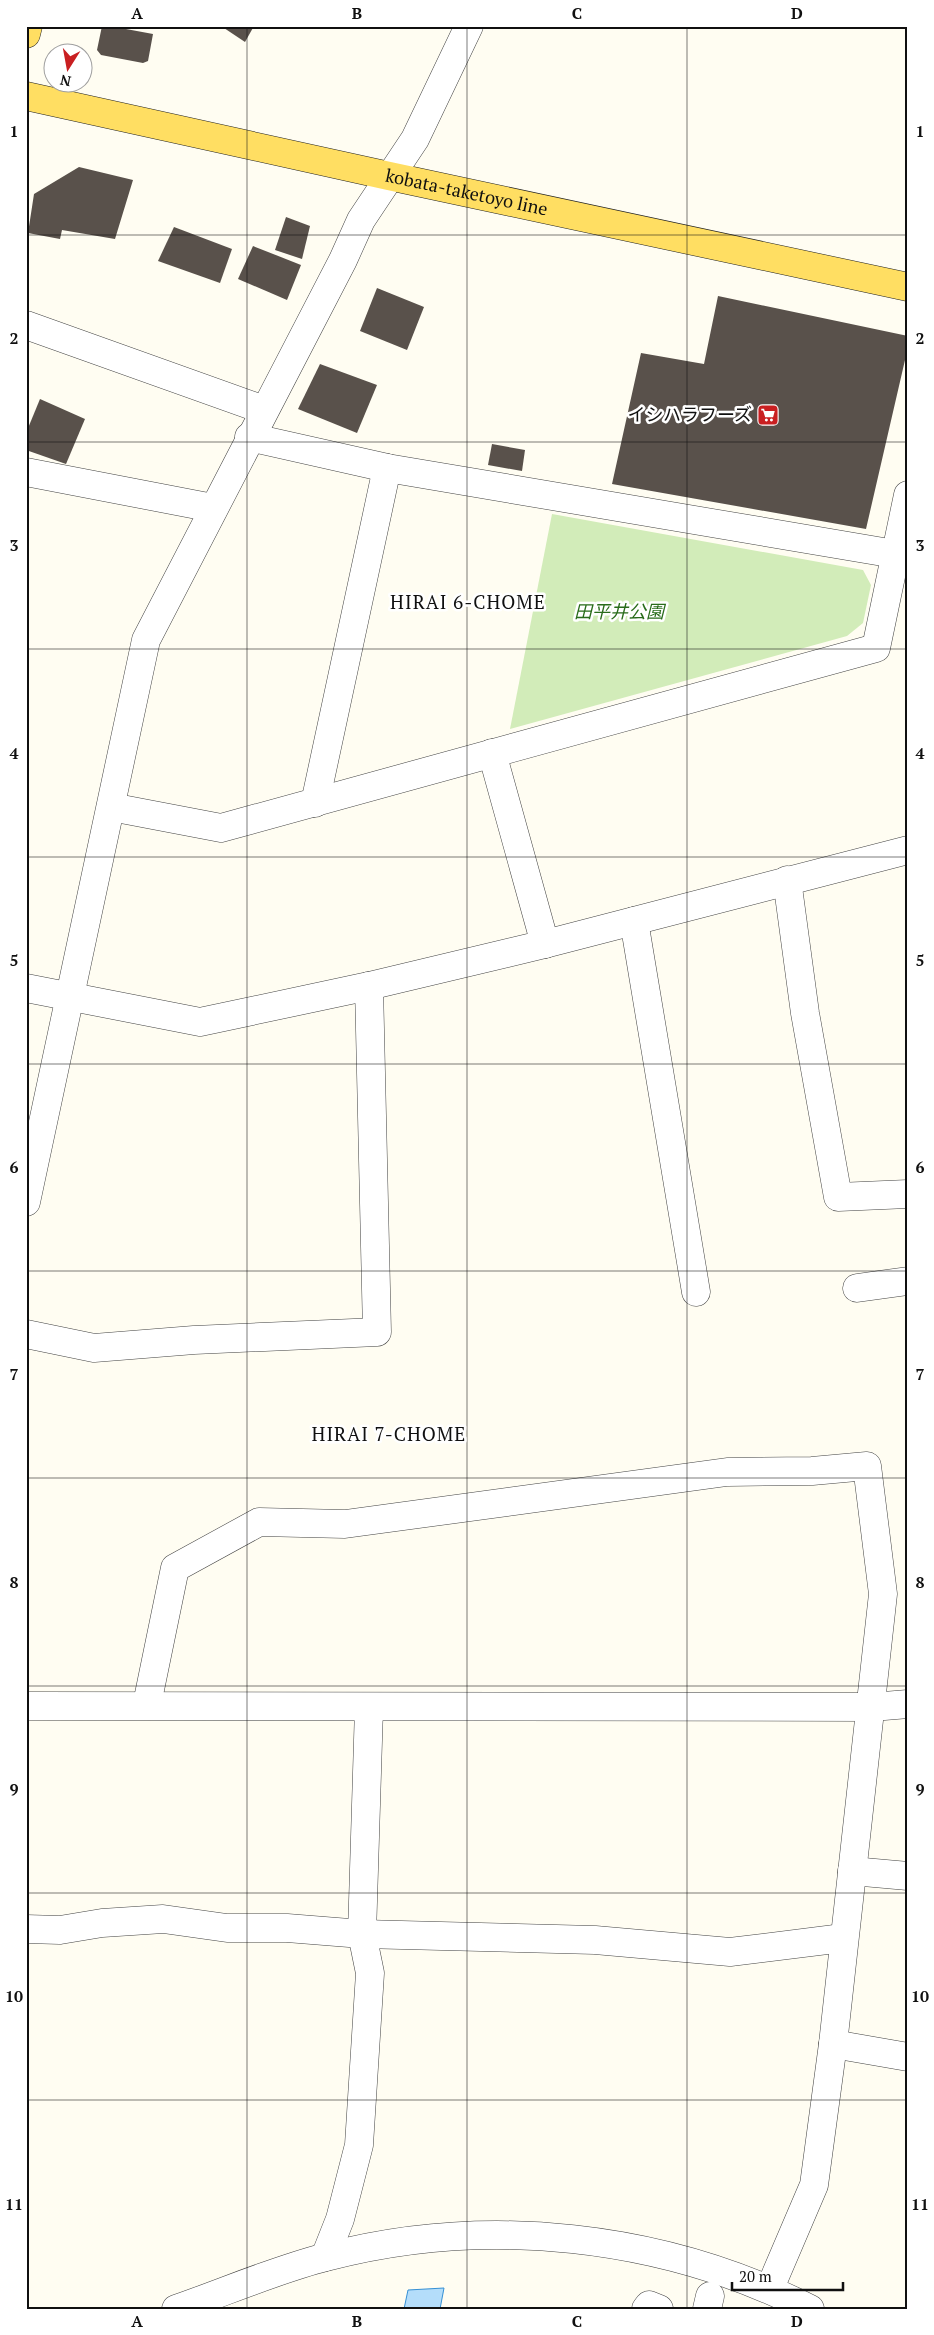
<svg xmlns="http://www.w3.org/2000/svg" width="934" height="2335" font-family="'PT Serif','Noto Sans JP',serif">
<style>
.green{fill:#d2ecb9}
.water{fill:#b4ddfa;stroke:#3690d5}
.building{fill:#59514b}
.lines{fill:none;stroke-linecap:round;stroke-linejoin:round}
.minor-casing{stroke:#434343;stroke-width:29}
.major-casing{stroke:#212121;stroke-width:29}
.minor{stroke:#fff;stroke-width:28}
.major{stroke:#ffde62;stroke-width:28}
.grid{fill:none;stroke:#101010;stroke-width:1;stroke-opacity:0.55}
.labels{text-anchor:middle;stroke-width:5;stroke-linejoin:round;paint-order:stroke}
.street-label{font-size:18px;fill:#101010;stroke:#fff}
.poi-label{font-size:18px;fill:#101010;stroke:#fff;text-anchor:end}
.park-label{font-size:18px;font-style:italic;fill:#296c1b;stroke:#fff}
.neighbourhood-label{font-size:19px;letter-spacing:1px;fill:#101010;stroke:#fff}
.neatline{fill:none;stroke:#101010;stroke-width:2}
.grid-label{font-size:16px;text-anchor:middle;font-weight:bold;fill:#101010}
</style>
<rect width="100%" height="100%" fill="#fffdf2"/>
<path class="green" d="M552,514l311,56 8,15 -8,38 -16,13 -337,93z"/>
<path class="water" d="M444,2288l-4,21h-36l4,-19z"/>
<g class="building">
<path d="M102,26h24v3l27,5 -5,27 -5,2 -42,-8 -4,-5z"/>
<path d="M221,26h33l-9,16z"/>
<path d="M79,167l54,13 -18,59 -53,-9 -2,9 -32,-6 6,-39z"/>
<path d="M286,217l24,9 -8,33 -27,-9z"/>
<path d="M174,227l58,22 -12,34 -62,-22z"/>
<path d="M253,246l48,19 -14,35 -49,-21z"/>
<path d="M377,288l47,19 -17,43 -47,-19z"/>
<path d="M718,296l190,40v11l-42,182 -254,-45 29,-131 63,11z"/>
<path d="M320,364l57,21 -20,48 -59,-24z"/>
<path d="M40,399l45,20 -19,45 -40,-14v-17z"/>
<path d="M492,444l33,6 -3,21 -34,-6z"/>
</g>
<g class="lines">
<g class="minor-casing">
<g id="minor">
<path d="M26,325l238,85"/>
<path d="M249,437l138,31 508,86"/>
<path d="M26,472l187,36"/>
<path d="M492,753l53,191"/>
<path d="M315,803l72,-335"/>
<path d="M111,807l110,21 655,-180 32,-153"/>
<path d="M787,880l18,133 33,184 70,-3"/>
<path d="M634,921l62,371"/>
<path d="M26,988l174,34 169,-36 176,-42 363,-94"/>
<path d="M26,1202l120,-562 197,-380 18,-40 54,-81 54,-113"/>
<path d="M857,1288l51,-7"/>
<path d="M26,1334l68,14 100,-8 183,-8 -8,-346"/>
<path d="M147,1704l28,-136 84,-46 86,2 382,-52 85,-1 55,-5 16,128 -50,450 -19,141 -44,103"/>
<path d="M26,1706l846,1 36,-3"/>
<path d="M852,1871l56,5"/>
<path d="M26,1929l34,1 42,-7 61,-4 64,9h60l75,6 233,6 135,12 113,-14"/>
<path d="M833,2044l75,13"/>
<path d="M325,2257l15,-38 19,-74 11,-172 -8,-39 7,-226"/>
<path d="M176,2309c49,-17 99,-39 150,-52 160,-42 337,-23 484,52"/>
<path d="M646,2309l3,-4 10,4"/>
<path d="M707,2309l3,-13"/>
</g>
</g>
<g class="major-casing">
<g id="major">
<path d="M26,34l2,-8"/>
<path id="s1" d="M26,96l363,80 519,111"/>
</g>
</g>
<use href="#minor" class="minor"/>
<use href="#major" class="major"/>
</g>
<path class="grid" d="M247,26v2283M467,26v2283M687,26v2283M26,235h882M26,442h882M26,649h882M26,857h882M26,1064h882M26,1271h882M26,1478h882M26,1686h882M26,1893h882M26,2100h882"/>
<defs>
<g id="supermarket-square" transform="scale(1.125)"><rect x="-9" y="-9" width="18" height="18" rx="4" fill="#c91f21" stroke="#fff"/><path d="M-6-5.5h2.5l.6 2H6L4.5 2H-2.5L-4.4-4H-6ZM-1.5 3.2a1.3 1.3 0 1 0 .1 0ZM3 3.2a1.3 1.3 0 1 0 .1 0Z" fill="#fff"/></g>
</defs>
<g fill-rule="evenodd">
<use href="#supermarket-square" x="768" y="415"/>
</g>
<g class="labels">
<g class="street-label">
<text dy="6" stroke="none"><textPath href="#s1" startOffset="451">kobata-taketoyo line</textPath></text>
</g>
<g class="poi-label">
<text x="752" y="421">イシハラフーズ</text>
</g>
<g class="park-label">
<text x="619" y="618">田平井公園</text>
</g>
<g class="neighbourhood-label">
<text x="468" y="609">HIRAI 6-CHOME</text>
<text x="389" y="1441">HIRAI 7-CHOME</text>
</g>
</g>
<rect width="934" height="2335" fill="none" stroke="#ffffff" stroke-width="55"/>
<g transform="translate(68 68) rotate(191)"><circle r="24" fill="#ffffff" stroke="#9f9f9f"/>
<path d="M0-4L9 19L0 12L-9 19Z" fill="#c91f21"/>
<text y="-8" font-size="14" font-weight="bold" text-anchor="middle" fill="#101010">N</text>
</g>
<path d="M732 2282v8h111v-8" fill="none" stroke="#101010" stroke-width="2.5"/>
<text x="739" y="2282" font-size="15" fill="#101010" stroke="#ffffff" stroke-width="4" paint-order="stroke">20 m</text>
<rect x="28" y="28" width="878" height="2280" class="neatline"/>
<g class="grid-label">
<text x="137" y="19">A</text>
<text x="357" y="19">B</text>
<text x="577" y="19">C</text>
<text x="797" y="19">D</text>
<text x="14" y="137">1</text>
<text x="920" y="137">1</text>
<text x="14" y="344">2</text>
<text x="920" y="344">2</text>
<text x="14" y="551">3</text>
<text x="920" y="551">3</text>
<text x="14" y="759">4</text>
<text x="920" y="759">4</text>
<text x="14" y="966">5</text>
<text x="920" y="966">5</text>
<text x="14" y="1173">6</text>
<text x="920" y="1173">6</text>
<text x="14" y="1380">7</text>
<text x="920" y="1380">7</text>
<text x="14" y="1588">8</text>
<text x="920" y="1588">8</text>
<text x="14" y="1795">9</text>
<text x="920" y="1795">9</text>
<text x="14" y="2002">10</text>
<text x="920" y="2002">10</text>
<text x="14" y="2210">11</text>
<text x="920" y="2210">11</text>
<text x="137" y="2327">A</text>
<text x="357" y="2327">B</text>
<text x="577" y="2327">C</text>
<text x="797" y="2327">D</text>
</g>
</svg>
